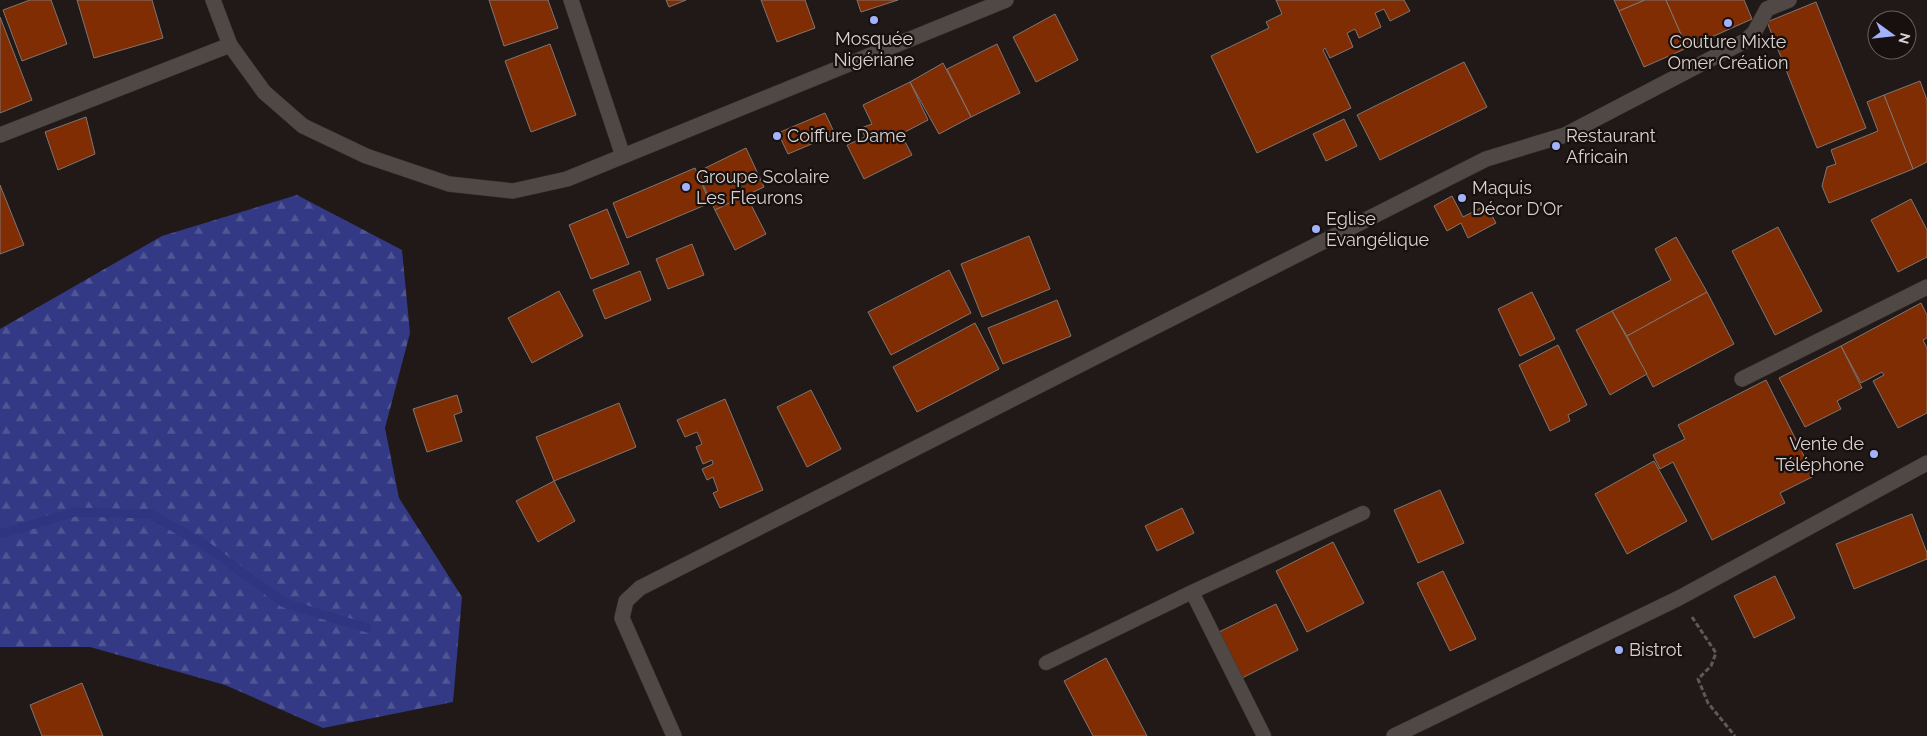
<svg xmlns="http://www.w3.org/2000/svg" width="1927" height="736" font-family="Raleway,sans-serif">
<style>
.forest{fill:url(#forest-firs)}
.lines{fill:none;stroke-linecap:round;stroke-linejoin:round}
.stream{stroke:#2f3580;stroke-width:9}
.building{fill:#812d03;stroke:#7e7673}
.service-casing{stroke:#3b3635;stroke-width:15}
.minor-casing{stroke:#3b3635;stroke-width:16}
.path{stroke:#5e5856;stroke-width:3;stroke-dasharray:5 2.5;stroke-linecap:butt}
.service{stroke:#504845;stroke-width:14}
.minor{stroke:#504845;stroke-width:15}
.poi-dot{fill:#a3b2fd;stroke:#17100e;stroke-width:2}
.labels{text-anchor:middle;stroke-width:4.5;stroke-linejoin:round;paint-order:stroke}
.poi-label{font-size:18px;fill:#d7d2d0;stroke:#17100e;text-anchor:start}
</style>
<defs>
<pattern id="forest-firs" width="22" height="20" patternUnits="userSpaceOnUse" patternTransform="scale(1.25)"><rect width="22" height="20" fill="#333984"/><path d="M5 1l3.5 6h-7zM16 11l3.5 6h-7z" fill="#505594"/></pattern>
</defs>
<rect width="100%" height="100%" fill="#201917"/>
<path class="forest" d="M297,195l105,55 8,83 -25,95 14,70 63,99 -9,105 -130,26 -98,-43 -135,-38h-90v-318l162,-93z"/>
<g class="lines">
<path class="stream" d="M0,534l75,-22 75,2 52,29 82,60 83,25"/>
</g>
<g class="building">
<path d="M30,0h21l16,44 -45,17 -19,-51z"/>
<path d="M77,0h75l11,38 -69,20z"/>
<path d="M489,0h59l10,28 -54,18z"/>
<path d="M666,0h20l-17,7z"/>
<path d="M761,0h44l10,28 -38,14z"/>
<path d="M857,0h41l-37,12z"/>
<path d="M1276,0h128l6,11 -20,10 -6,-12 -9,4 6,14 -22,11 -4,-9 -8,4 6,14 -23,11 -5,-10 -2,2 28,58 -94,45 -46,-97 58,-28 -3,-6 16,-8z"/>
<path d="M1614,0h31l-26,11z"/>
<path d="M1645,0h21l21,48 -43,19 -25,-56z"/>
<path d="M1666,0h78l8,19 -65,29z"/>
<path d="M1816,2l50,126 -49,20 -50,-126z"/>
<path d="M1055,14l23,46 -42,22 -23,-45z"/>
<path d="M0,17l32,83 -32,13z"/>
<path d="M550,44l26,71 -45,17 -26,-71z"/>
<path d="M997,44l23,49 -49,24 -24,-48z"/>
<path d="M1464,62l23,45 -107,53 -23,-45z"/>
<path d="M943,63l28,54 -32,17 -29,-52z"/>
<path d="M1920,81l7,19v62l-14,7 -29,-74z"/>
<path d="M910,82l18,38 -27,14 11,21 -48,24 -17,-34 18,-8 -4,-9 11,-4 -9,-19z"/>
<path d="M1884,95l29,74 -84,34 -7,-17 5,-19 9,-3 -5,-14 47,-19 -11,-29z"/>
<path d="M825,113l10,21 -47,20 -10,-21z"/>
<path d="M86,117l9,37 -37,16 -13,-38z"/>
<path d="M1344,119l13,27 -31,15 -13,-27z"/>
<path d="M746,148l18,39 -49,23 -18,-38z"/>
<path d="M695,168l15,35 -83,35 -14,-35z"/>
<path d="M0,185l24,60 -24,9z"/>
<path d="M746,195l20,39 -31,16 -20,-40z"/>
<path d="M1452,196l11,21 23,-12 10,18 -28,15 -7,-15 -14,8 -13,-25z"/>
<path d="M1911,199l16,31v27l-29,15 -27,-52z"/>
<path d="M607,209l22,55 -38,15 -22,-54z"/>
<path d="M1778,227l44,84 -47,24 -43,-84z"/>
<path d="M1029,236l21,53 -68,28 -21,-53z"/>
<path d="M1676,237l31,55 -80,44 -15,-25 59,-31 -16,-31z"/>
<path d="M692,244l12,31 -36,14 -12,-30z"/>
<path d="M949,270l22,43 -80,42 -23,-43z"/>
<path d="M640,271l11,29 -46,19 -12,-29z"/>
<path d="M559,291l24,45 -51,27 -24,-45z"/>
<path d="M1532,292l23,47 -35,17 -22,-47z"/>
<path d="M1707,292l27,52 -81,43 -26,-51z"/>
<path d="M1057,300l14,36 -68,28 -15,-36z"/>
<path d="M1921,303l6,12v23l-4,2 4,8v65l-29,15 -25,-47 11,-6 -2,-3 -21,11 -20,-37z"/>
<path d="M1612,311l35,63 -37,21 -34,-65z"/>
<path d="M975,323l24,46 -82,43 -24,-45z"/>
<path d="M1558,345l29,60 -19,10 2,6 -20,10 -31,-66z"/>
<path d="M1841,346l21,42 -25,13 4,8 -36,18 -26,-49z"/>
<path d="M1766,380l48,96 -34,17 5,10 -73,37 -39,-78 -13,7 -7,-14 32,-16 -7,-14z"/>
<path d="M811,390l30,59 -34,18 -30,-60z"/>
<path d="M457,395l5,17 -8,3 8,26 -35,11 -14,-43z"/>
<path d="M725,399l38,91 -43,18 -7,-15 5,-2 -5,-14 -6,3 -5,-11 11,-5 -1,-4 -9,4 -7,-17 6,-3 -5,-12 -12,5 -8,-17z"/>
<path d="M619,403l17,44 -82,34 -18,-44z"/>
<path d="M1654,461l33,60 -60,33 -32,-60z"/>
<path d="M554,481l21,40 -37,21 -22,-41z"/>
<path d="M1440,490l24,53 -46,20 -24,-53z"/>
<path d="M1182,508l12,25 -37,18 -12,-25z"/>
<path d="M1912,514l15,39v6l-73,30 -18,-45z"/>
<path d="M1333,542l31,61 -57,29 -31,-61z"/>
<path d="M1443,571l33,68 -26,12 -33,-68z"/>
<path d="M1775,576l20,42 -41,20 -20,-42z"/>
<path d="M1276,604l22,46 -56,28 -23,-46z"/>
<path d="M1106,658l41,78h-54l-29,-55z"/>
<path d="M82,683l21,53h-61l-12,-31z"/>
</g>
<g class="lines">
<g class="service-casing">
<g id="service">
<path d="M1192,592l72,144"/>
<path d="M1046,663l146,-71 171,-79"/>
</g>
</g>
<g class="minor-casing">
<g id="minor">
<path d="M213,0l17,45 34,47 39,34 63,30 83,28 64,7 54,-12 439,-179"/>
<path d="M571,0l52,156"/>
<path d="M0,135l230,-90"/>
<path d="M1742,379l185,-92"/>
<path d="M674,736l-52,-118 4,-17 14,-13 846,-429 79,-24 180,-94 9,-8 13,-24 22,-9"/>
<path d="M1394,736l285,-138 248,-135"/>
</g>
</g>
<path class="path" d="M1692,617l24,36 -5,13 -13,13 10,24 27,33"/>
<use href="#service" class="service"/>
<use href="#minor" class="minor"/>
</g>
<g class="poi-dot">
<circle cx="874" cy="20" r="5"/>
<circle cx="1728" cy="23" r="5"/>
<circle cx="777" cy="136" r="5"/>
<circle cx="1556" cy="146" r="5"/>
<circle cx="686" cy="187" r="5"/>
<circle cx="1462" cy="198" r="5"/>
<circle cx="1316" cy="229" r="5"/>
<circle cx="1874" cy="454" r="5"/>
<circle cx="1619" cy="650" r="5"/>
</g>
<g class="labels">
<g class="poi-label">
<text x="874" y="45" text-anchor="middle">Mosquée<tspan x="874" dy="21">Nigériane</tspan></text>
<text x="1728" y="48" text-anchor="middle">Couture Mixte<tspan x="1728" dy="21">Omer Création</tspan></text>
<text x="787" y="142">Coiffure Dame</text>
<text x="1566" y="142">Restaurant<tspan x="1566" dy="21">Africain</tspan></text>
<text x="696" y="183">Groupe Scolaire<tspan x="696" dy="21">Les Fleurons</tspan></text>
<text x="1472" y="194">Maquis<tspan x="1472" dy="21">Décor D'Or</tspan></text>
<text x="1326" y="225">Eglise<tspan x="1326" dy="21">Evangélique</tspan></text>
<text x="1864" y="450" text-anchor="end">Vente de<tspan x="1864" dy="21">Téléphone</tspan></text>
<text x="1629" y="656">Bistrot</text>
</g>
</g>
<g transform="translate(1892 35) rotate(105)"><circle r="24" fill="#17100e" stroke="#645e5c"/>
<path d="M0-4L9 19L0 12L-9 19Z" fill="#a3b2fd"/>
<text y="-8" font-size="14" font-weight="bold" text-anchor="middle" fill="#d7d2d0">N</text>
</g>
</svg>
